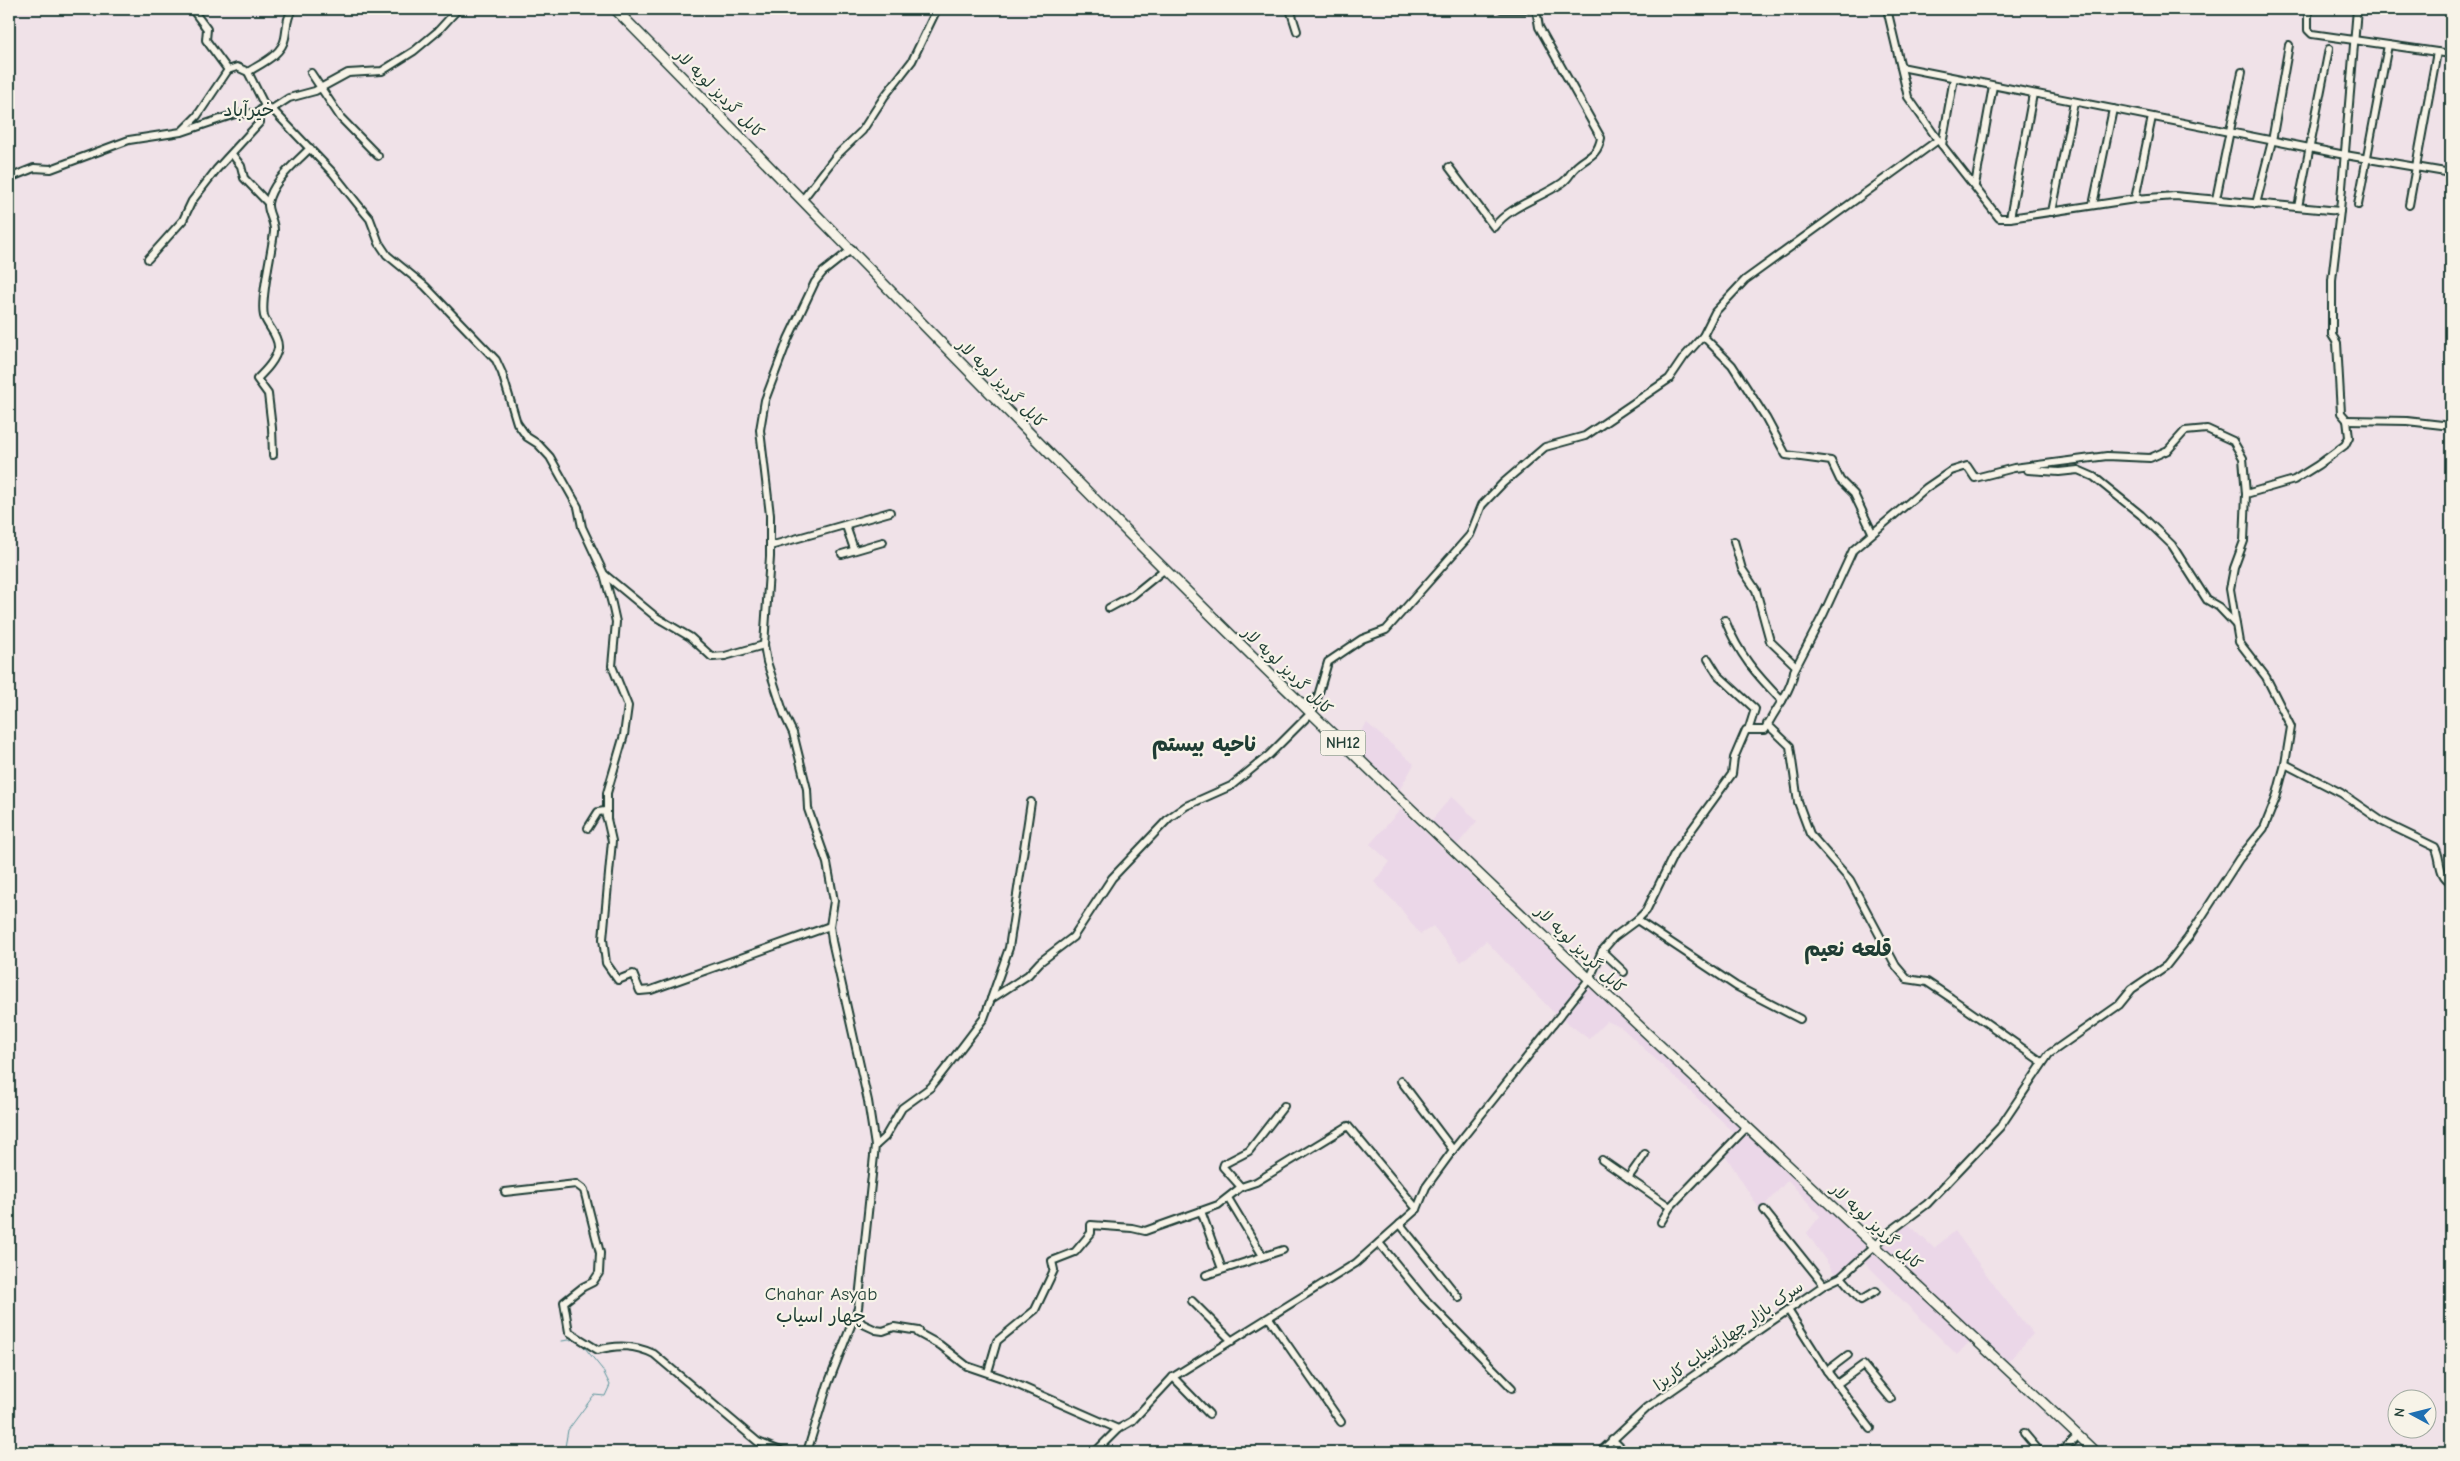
<svg xmlns="http://www.w3.org/2000/svg" width="2460" height="1461" font-family="'Comic Neue','Playpen Sans Arabic',sans-serif">
<style>
.built{fill:#ebd7e8}
.lines{fill:none;stroke-linecap:round;stroke-linejoin:round}
.stream{stroke:#5a959b;stroke-width:1}
.minor-casing{stroke:#1f3d34;stroke-width:10}
.highway-casing{stroke:#1f3d34;stroke-width:12}
.minor{stroke:#f7f3e8;stroke-width:6}
.highway{stroke:#f7f3e8;stroke-width:9}
.labels{text-anchor:middle;stroke-width:4.5;stroke-linejoin:round;paint-order:stroke}
.shield{fill:#f7f3e8;stroke:#60746a;stroke-width:1}
.shield-label{font-size:15px;font-weight:bold;fill:#1f3d34}
.street-label{font-size:16px;fill:#1f3d34;stroke:#f7f3e8}
.quarter-label{font-size:19px;fill:#1f3d34;stroke:#f7f3e8}
.district-label{font-size:21px;font-weight:bold;fill:#1f3d34;stroke:#f7f3e8}
</style>
<rect width="100%" height="100%" fill="#f0e2e8"/>
<filter id="ink" filterUnits="userSpaceOnUse"><feTurbulence type="fractalNoise" baseFrequency=".02" numOctaves="2"/><feDisplacementMap in="SourceGraphic" scale="10" xChannelSelector="R" yChannelSelector="G"/><feConvolveMatrix kernelMatrix="1 2 1 2 8 2 1 2 1" color-interpolation-filters="sRGB"/></filter>
<g filter="url(#ink)">
<g class="built">
<path d="M1367,723l47,41 -15,27 -47,-48z"/>
<path d="M1452,796l25,25 -20,24 -26,-24z"/>
<path d="M1401,809l77,74 494,456 -15,16 -94,-94 -26,16 -30,-44 13,-17 -32,-36 -28,30 -36,-57 13,-18 -115,-107 -15,-7 -18,18 -35,-26 -68,-72 -25,21 -28,-36 -12,8 -3,-2 -19,-26 -25,-24 16,-20 -20,-18z"/>
<path d="M1903,1219l31,29 21,-17 45,62 33,41 -26,29 -130,-121z"/>
</g>
<g class="lines">
<g class="stream">
<path d="M562,1341l14,-2"/>
<path d="M573,1452l-8,-5 3,-17 26,-35 11,1 5,-11 -8,-16 -21,-26"/>
<path d="M589,1452h3"/>
</g>
<g class="minor-casing">
<g id="minor">
<path d="M192,9l15,20 -1,11 22,30"/>
<path d="M1290,9l7,22"/>
<path d="M1501,9h32"/>
<path d="M1887,9l21,88 30,43 61,78h11l125,-19 40,-3 165,15"/>
<path d="M2308,9v21l4,4 139,20"/>
<path d="M1901,67l444,88 106,18"/>
<path d="M248,72l17,34"/>
<path d="M311,73l30,45 37,38"/>
<path d="M272,109l61,64 27,34 10,12 9,24 8,12 38,31 71,74 6,13 15,50 10,14 11,7 12,13 28,50 4,20 22,47 8,30 4,18 -4,44 16,40 -4,29 -17,58v26l5,22 -9,98 3,24 12,17 15,-6 7,17 11,-1 179,-64"/>
<path d="M182,132l53,-18 22,-1 8,-7 7,3 17,-11 26,-7 33,-18 34,-2 32,-20 24,-20 20,-22"/>
<path d="M1942,145l12,-67"/>
<path d="M232,154l9,12 3,12 24,25"/>
<path d="M1449,167l45,60c17,-22 45,-28 68,-44 6,-4 8,-9 12,-14 12,-13 23,-11 27,-31l-62,-111 -3,-18"/>
<path d="M9,178l25,-10 17,1 78,-29 52,-8 16,-16 31,-46 9,-3 11,5c12,-8 34,-17 37,-34 2,-9 1,-21 8,-29"/>
<path d="M1975,185l18,-99"/>
<path d="M803,199l33,-43 26,-25 22,-34 28,-36 25,-52"/>
<path d="M2135,199l17,-82"/>
<path d="M2216,199l26,-127"/>
<path d="M2256,204l16,-63 17,-96"/>
<path d="M2093,205l20,-96"/>
<path d="M2358,205l30,-160"/>
<path d="M2409,205l28,-153"/>
<path d="M2298,207l31,-158"/>
<path d="M2052,212l22,-110"/>
<path d="M2010,218l23,-124"/>
<path d="M148,259l35,-39 9,-19 24,-31 44,-48 -3,-9"/>
<path d="M1703,336l29,29 34,53 20,37 45,6 9,19 14,14 18,38"/>
<path d="M2347,420l-6,-7 -4,-70 -5,-8v-55l8,-69 17,-202"/>
<path d="M2347,420l60,1 44,5"/>
<path d="M273,455l-1,-27 -4,-34 -11,-15c8,-8 19,-19 21,-31 1,-12 -11,-22 -14,-32 -4,-17 8,-65 10,-84 1,-11 -7,-19 -6,-29 4,-22 28,-40 42,-55"/>
<path d="M2028,470l31,2 19,-2 16,7 47,38 31,30 35,55 12,7 17,18"/>
<path d="M846,526l8,23"/>
<path d="M1734,541l8,28 14,21 14,51 26,25"/>
<path d="M770,546l120,-34"/>
<path d="M842,554l41,-12"/>
<path d="M604,574l52,43 34,20 22,20 13,-1 39,-11"/>
<path d="M1109,608l24,-13 32,-26"/>
<path d="M1725,620c14,35 31,54 57,81"/>
<path d="M1708,659l10,16 37,34 -6,19"/>
<path d="M1767,724l23,22 8,56 12,32 40,46 46,86 11,13 20,3 24,16 91,64"/>
<path d="M2285,764l56,29 42,29 52,25c7,12 2,28 16,35"/>
<path d="M588,828l10,-16 7,-1 1,6"/>
<path d="M1637,920l99,66 64,33"/>
<path d="M1602,951l22,21"/>
<path d="M991,999l18,-51 22,-146"/>
<path d="M1401,1081l52,69"/>
<path d="M1284,1106l-35,45 -25,13 -1,3 18,20 15,-5 92,-56 69,83"/>
<path d="M875,1146l10,-9 17,-29 29,-21 31,-40 22,-29 7,-19 37,-24 12,-13 33,-25 39,-59 57,-60 17,-12 45,-20 38,-31 42,-42 4,-7 13,-44 34,-23 24,-9 84,-95 12,-30 21,-22 42,-36 40,-11 84,-57 15,-22 19,-21 12,-24 30,-32 193,-140"/>
<path d="M1602,1160l68,47"/>
<path d="M1628,1178l17,-24"/>
<path d="M505,1192l71,-8 8,6 16,63 -1,20 -6,9 -10,5 -19,15 5,30 29,18c20,-6 37,-5 56,4l104,88 25,10"/>
<path d="M1228,1198l35,58"/>
<path d="M1764,1210l60,75"/>
<path d="M1201,1211l21,58"/>
<path d="M1661,1222l9,-15 77,-80"/>
<path d="M1400,1224l59,74"/>
<path d="M1379,1243l44,54 89,91"/>
<path d="M1206,1275l77,-25"/>
<path d="M1841,1277l20,23 15,-9"/>
<path d="M1192,1301l40,40"/>
<path d="M1788,1310l39,61 44,58"/>
<path d="M855,1316l8,8 13,6 7,1 11,-4 25,4 -1,2 22,12 27,21 35,12 116,51"/>
<path d="M1269,1318l72,104"/>
<path d="M1827,1371l21,-16"/>
<path d="M988,1372l9,-31 38,-31 19,-40 -2,-9 23,-9 16,-19v-8l41,3 13,3 73,-26 23,-18"/>
<path d="M1173,1377l36,37"/>
<path d="M1837,1384l26,-19 28,34"/>
<path d="M2024,1433l16,19"/>
<path d="M1612,1439l13,13"/>
<path d="M807,1452l21,-68 30,-76 17,-162 -7,-45 -36,-160 -2,-15 4,-25 -7,-38 -19,-54 -1,-20 -14,-56 -9,-19 -17,-52 -3,-17 6,-88v-42l-10,-85 5,-30 23,-61 27,-57 8,-10 29,-23"/>
<path d="M1095,1452l23,-23 14,-8 41,-44 183,-114 61,-54 9,-22 27,-37 137,-172 12,-27 12,-14 23,-17 9,-9 28,-57 58,-80 2,-16 12,-28h19c9,-20 26,-37 29,-59l30,-58 29,-63 73,-62 25,-17 16,-5 8,12 39,-10 93,-12 43,2 18,-8 17,-19 22,-2 26,12 10,17 3,36"/>
<path d="M1600,1452l48,-45 176,-122 17,-8 51,-47 35,-26 73,-77 49,-73 70,-49 13,-16 34,-23 22,-28 51,-79 25,-31 12,-30 9,-34 6,-37 -25,-50 -27,-35 -9,-53 4,-21 10,-27 2,-47 48,-14 24,-15 27,-20 4,-8 -2,-17"/>
<path d="M2061,1452l17,-16"/>
</g>
</g>
<g class="highway-casing">
<path id="highway" d="M615,9c231,234 457,473 694,702 144,139 290,278 437,415 116,109 234,216 349,326"/>
</g>
<use href="#minor" class="minor"/>
<use href="#highway" class="highway"/>
</g>
</g>
<g class="labels">
<rect class="shield" x="1320.5" y="730.5" width="45" height="25" rx="4"/>
<g class="shield-label">
<text x="1343" y="748">NH12</text>
</g>
<g class="street-label">
<text transform="translate(720 93) rotate(45)" y="6">کابل گردیز لویه لار</text>
<text transform="translate(1002 383) rotate(45)" y="6">کابل گردیز لویه لار</text>
<text transform="translate(1288 670) rotate(44)" y="6">کابل گردیز لویه لار</text>
<text transform="translate(1581 949) rotate(44)" y="6">کابل گردیز لویه لار</text>
<text transform="translate(1877 1226) rotate(43)" y="6">کابل گردیز لویه لار</text>
<text transform="translate(1728 1335) rotate(-35)" y="6">سرک بازار چهارآسیاب کاریزا</text>
</g>
<g class="quarter-label">
<text x="249" y="116">خیرآباد</text>
<text x="821" y="1300">Chahar Asyab<tspan x="821" dy="22">چهار اسیاب</tspan></text>
</g>
<g class="district-label">
<text x="1204" y="751">ناحیه بیستم</text>
<text x="1848" y="956">قلعه نعيم</text>
</g>
</g>
<rect width="2460" height="1461" fill="none" stroke="#f7f3e8" stroke-width="30"/>
<rect x="15" y="15" width="2430" height="1431" fill="none" stroke="#1f3d34" stroke-width="2" filter="url(#ink)"/>
<g transform="translate(2412 1414) rotate(277)"><circle r="24" fill="#f7f3e8" stroke="#a1aaa0"/>
<path d="M0-4L9 19L0 12L-9 19Z" fill="#1f6fb2"/>
<text y="-8" font-size="14" font-weight="bold" text-anchor="middle" fill="#1f3d34">N</text>
</g>
</svg>
